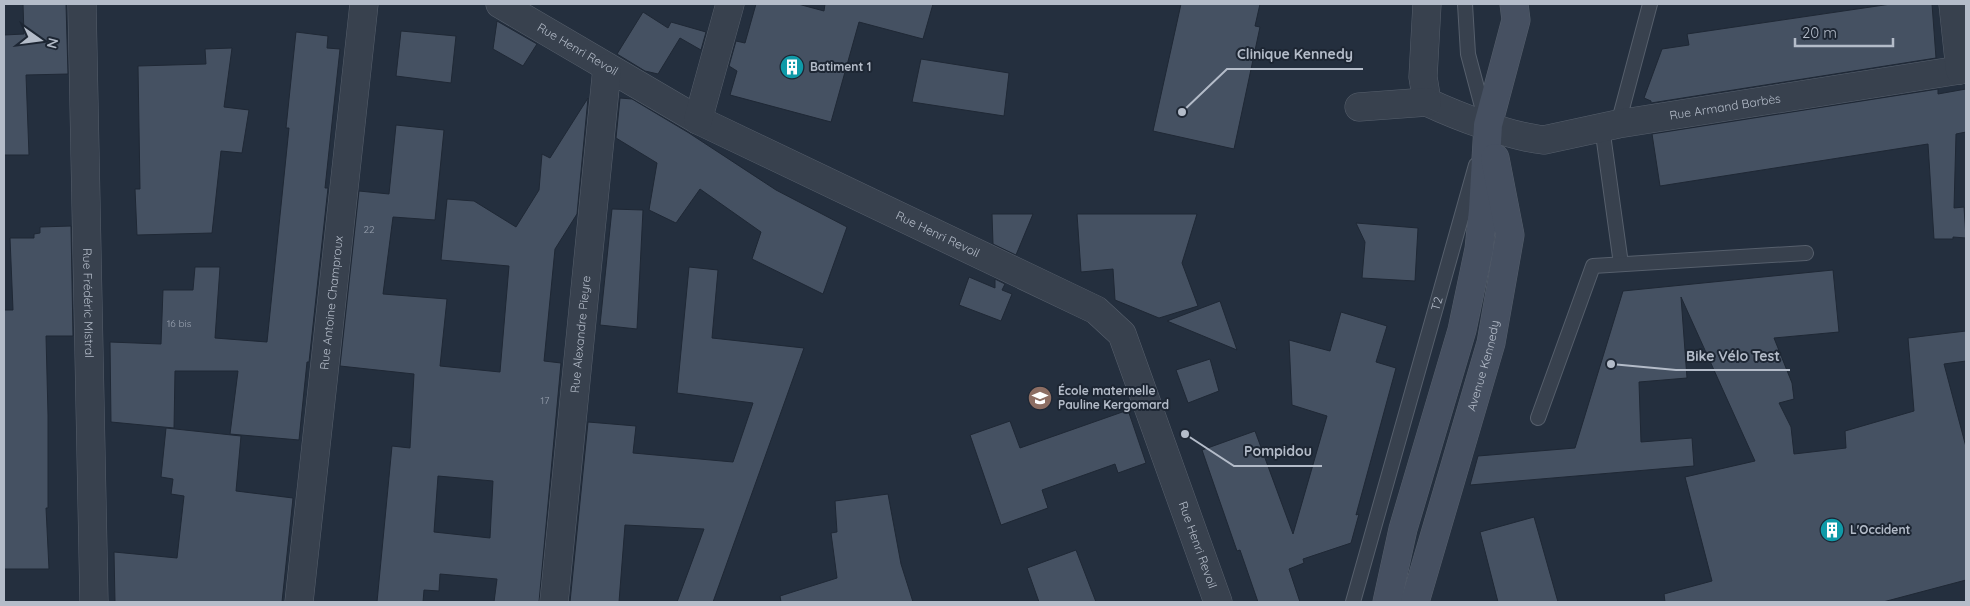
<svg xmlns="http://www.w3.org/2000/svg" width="1970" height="606" font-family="Quicksand,sans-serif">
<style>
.building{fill:#455162;stroke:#1f2835;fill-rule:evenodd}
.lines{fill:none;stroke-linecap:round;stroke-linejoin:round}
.lane-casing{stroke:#565f6c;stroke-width:16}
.street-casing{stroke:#565f6c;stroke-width:29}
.secondary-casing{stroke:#565f6c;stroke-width:29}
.lane{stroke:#38414e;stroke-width:14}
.street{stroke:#38414e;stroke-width:28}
.secondary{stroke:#465061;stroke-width:28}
.labels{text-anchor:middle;stroke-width:4;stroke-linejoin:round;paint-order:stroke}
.number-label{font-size:10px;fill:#98a1af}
.street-label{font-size:12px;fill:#b4bcc9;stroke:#1d2633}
.poi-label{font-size:12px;font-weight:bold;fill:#b4bcc9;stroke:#1d2633;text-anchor:start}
.leader{fill:none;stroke:#b4bcc9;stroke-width:2}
.callout-dot{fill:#b4bcc9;stroke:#1d2633;stroke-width:2}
.callout-label{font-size:14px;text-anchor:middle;font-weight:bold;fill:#b4bcc9;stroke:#1d2633;stroke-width:4;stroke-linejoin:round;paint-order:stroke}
</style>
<rect width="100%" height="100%" fill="#242f3e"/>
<g class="building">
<path d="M23,4h43l2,70 -42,1 3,80h-25v-120l20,-1z"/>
<path d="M756,4h42l26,7 1,-7h108l-10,35 -64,-17 -28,100 -101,-27 7,-24 -8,-5 7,-25 9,2z"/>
<path d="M1181,4h79l-5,22 5,1 -26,122 -81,-18z"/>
<path d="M1891,4h41l4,54 -285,45v-2l-7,-3 18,-49 27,-4 -2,-11z"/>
<path d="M643,12l25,16 3,-6 35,10 -5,18 -21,-12 -22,36 -13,-3 -28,-17z"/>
<path d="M497,21l40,23 -14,22 -30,-17z"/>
<path d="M401,31l55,5 -5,47 -55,-7z"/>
<path d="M296,32l32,4 -1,12 13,1 -15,139h3l-19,174h-2l-8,78 -69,-6 8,-63h-63l-1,57 -63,-6 -1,-80 51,2 2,-54h30l2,-23h25l-5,71 52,4 22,-214h-3z"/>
<path d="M232,48l-8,59 25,3 -7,43 -21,-2 -9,82 -75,2 -2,-46h5l-2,-123 68,-2 -1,-15z"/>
<path d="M921,59l88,14 -5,43 -92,-14z"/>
<path d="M1938,89v5l28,-5v43l-10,2 -2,74 10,-1 2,31 -13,-1v2h-19l-6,-95 -268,42 -8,-52z"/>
<path d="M588,98l-11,116 -22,35 -11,112 17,2 -22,239h-45l3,-23 -57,-5 -1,17 -15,-1 -1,12h-46l15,-156 18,2 4,-74 -74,-8 19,-175 30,3 7,-69 48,5 -9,90 -42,-3 -10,77 64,5 -7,67 60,6 9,-106 -68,-6 6,-61 27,2 42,26 23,-37 3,-36 8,4zM438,476l55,5 -3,57 -56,-6z"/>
<path d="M620,98l12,1 57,34 87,57 71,37 -24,67 -71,-35 9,-27 -61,-43 -24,34 -27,-13 8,-47 -41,-25z"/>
<path d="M612,209l31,1 -6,119 -37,-4z"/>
<path d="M992,214h41l-17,41 -23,-11z"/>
<path d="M1077,214h120l-15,49 16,43 -39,12 -44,-18 -2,-31 -32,3z"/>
<path d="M1356,223l62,5 -3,53 -53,-3 3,-36z"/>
<path d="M71,226l2,110h-27l2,79v93h-2l3,61h-45v-259h9l-3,-72h24v-4l6,-1v-6z"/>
<path d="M689,267l29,3 -6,68 92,10 -91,254h-36l27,-73 -79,-4 -6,77h-49l18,-180 48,4 -3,27 100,9 20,-59 -76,-10z"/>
<path d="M1833,270l6,62 -65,6 18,45 2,16 -15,4 12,24 3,27 52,-6 -1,-17 69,-20 -6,-73 58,-7v30l-22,3 22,83v133l-83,22h-218l-1,-8 48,-13 -27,-104 70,-16 -74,-164 6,81 -48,4 2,60 51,-4 2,28 -224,19 8,-29 97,-8 48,-157z"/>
<path d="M969,277l26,11v-9l10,5 -3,6 10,4 -11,27 -42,-16z"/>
<path d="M1220,301l17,49 -70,-29z"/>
<path d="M1341,312l46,14 -11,36 20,6 -40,147 3,-1 -8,29 -48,16 1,4 -15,6 11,33h-42l-18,-52 -3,1 -35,-101 53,-19 38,103 34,-118 -35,-11 -3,-65 41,11z"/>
<path d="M1210,359l9,32 -31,12 -12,-33z"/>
<path d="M1128,410l18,53 -28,10 -3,-9 -73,26 6,18 -47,17 -31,-90 40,-14 10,27z"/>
<path d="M166,428l75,8 -5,55 57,7 -11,104h-167l-1,-50 63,6 7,-62 -13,-2 2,-15 -12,-2z"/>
<path d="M888,494l13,70 12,38h-132l-1,-6 57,-18 -6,-45 6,-1 -2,-31z"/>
<path d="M1534,517l24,85h-60l-18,-70z"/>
<path d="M1076,550l20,52h-57l-12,-34z"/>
</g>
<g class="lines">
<g class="lane-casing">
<g id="lane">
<path d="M1465,4l3,50 17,64"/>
<path d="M1618,124l32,-120"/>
<path d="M1602,127l19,137"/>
<path d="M1538,418l55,-152 213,-13"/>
<path id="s1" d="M1353,602l123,-437"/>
</g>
</g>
<g class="street-casing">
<g id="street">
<path id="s2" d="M82,4l12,598"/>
<path id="s3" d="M500,4l198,116 398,190 26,24 96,268"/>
<path id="s4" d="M1427,4l-4,73 4,25c30,14 84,35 117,38l74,-16 348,-55"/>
<path d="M1953,4l7,66"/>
<path d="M1359,107l68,-5"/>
<path d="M698,120l32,-116"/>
<path id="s5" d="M299,602l65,-598"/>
<path id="s6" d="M554,602l53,-534"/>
</g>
</g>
<g class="secondary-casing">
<g id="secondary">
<path d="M1387,602l16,-73 59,-199 17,-81 4,-39 5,-85 28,-105 -2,-16"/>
<path id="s7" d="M1415,602l76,-259 19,-108 -15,-77"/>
</g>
</g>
<use href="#lane" class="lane"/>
<use href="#street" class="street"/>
<use href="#secondary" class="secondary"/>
</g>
<defs>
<g id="building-disc" transform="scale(1.25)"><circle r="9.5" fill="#0f9aa8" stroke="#1d2633"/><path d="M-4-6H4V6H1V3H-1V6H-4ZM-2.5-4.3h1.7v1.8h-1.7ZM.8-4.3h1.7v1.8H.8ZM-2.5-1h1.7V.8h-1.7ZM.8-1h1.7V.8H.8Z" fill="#fff"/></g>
<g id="school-disc" transform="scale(1.25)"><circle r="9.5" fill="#8d6e63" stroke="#1d2633"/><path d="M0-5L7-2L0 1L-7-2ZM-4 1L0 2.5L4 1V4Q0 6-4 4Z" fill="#fff"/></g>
</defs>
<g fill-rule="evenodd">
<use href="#building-disc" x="792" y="67"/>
<use href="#school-disc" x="1040" y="398"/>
<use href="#building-disc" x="1832" y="530"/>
</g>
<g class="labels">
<g class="number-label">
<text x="369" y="233">22</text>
<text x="179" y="327">16 bis</text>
<text x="545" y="404">17</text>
</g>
<g class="street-label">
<text dy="4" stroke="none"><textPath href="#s3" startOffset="90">Rue Henri Revoil</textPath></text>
<text dy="4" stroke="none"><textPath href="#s4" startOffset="406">Rue Armand Barbès</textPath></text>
<text dy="4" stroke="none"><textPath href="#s3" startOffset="495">Rue Henri Revoil</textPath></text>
<text dy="4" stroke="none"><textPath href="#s2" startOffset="299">Rue Frédéric Mistral</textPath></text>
<text dy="4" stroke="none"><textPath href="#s5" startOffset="301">Rue Antoine Champroux</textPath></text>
<text dy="4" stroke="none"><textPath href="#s1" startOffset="310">T2</textPath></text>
<text dy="4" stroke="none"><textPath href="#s6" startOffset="269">Rue Alexandre Pieyre</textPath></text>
<text dy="4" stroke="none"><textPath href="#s7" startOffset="246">Avenue Kennedy</textPath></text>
<text dy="4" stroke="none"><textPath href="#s3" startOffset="930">Rue Henri Revoil</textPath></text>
</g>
<g class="poi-label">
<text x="810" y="71">Batiment 1</text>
<text x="1058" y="395">École maternelle<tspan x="1058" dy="14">Pauline Kergomard</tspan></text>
<text x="1850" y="534">L'Occident</text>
</g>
</g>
<path class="leader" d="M1182 112L1227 69H1363M1611 364L1676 370H1790M1185 434L1234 466H1322"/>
<g class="callout-dot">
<circle cx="1182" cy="112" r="5"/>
<circle cx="1611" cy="364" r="5"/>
<circle cx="1185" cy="434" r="5"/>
</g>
<g class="callout-label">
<text x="1295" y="59">Clinique Kennedy</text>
<text x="1733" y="361">Bike Vélo Test</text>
<text x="1278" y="456">Pompidou</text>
</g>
<rect width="1970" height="606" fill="none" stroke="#b4bcc9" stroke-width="10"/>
<g transform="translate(40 40) rotate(104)" stroke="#1d2633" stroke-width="4" paint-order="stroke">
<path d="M0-4L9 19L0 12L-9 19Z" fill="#b4bcc9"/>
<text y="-8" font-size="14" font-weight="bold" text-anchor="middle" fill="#b4bcc9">N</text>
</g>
<path d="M1795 38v8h98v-8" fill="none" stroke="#b4bcc9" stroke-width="2.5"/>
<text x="1802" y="38" font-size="15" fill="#b4bcc9" stroke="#1d2633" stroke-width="4" paint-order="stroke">20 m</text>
</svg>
